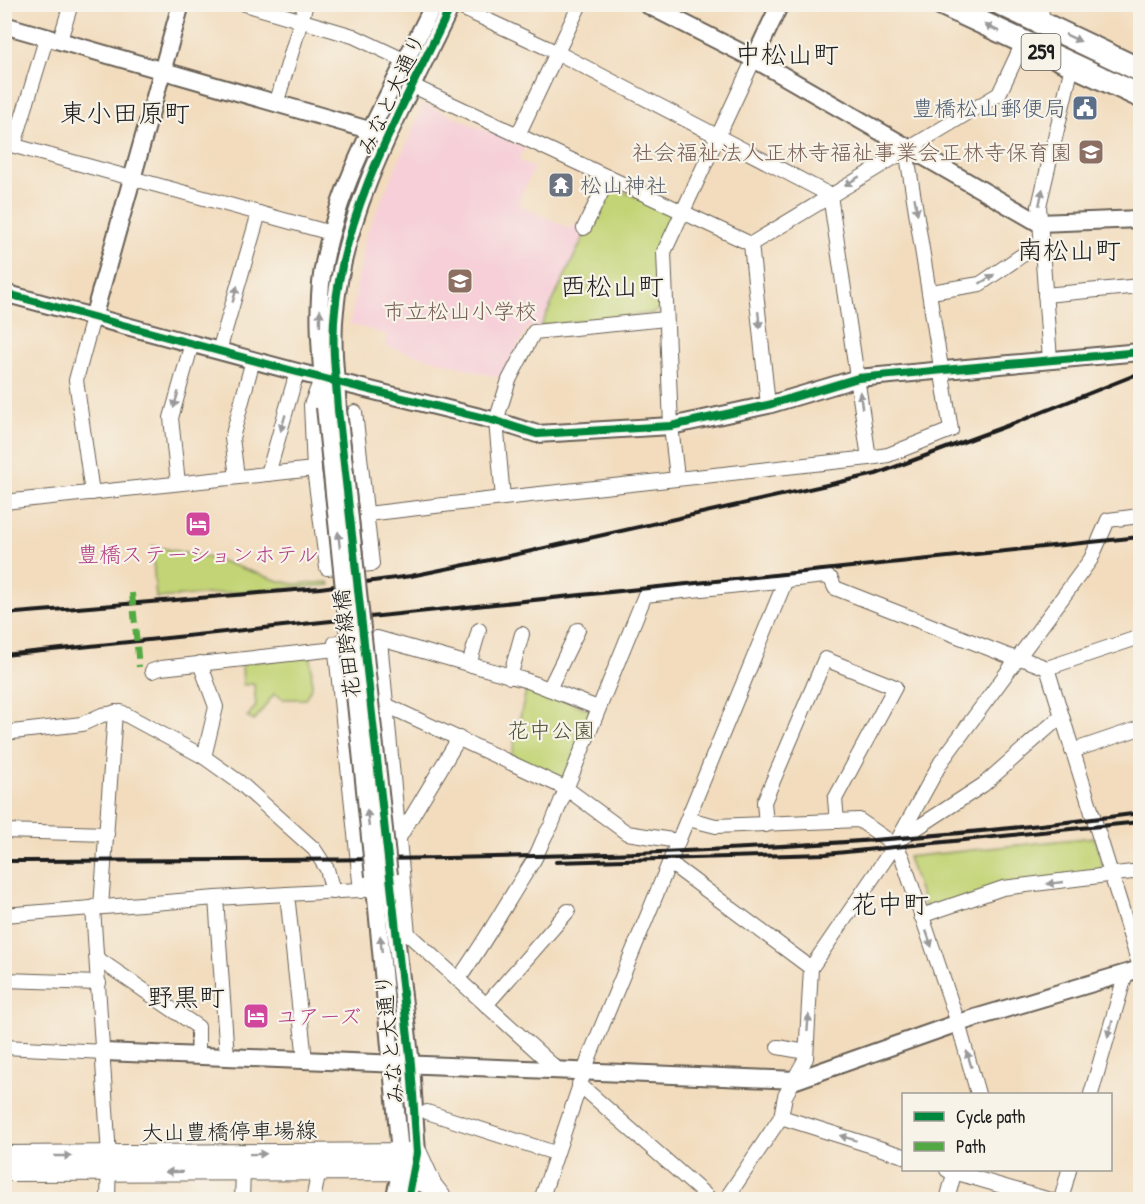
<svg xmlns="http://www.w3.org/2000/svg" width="1145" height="1204" font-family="'Patrick Hand','Klee One',sans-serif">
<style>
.built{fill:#f6cfd8}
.green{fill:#c3d476;stroke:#707849;stroke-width:1.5}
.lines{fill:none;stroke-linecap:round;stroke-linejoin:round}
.minor-casing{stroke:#675f54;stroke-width:16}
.tertiary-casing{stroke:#675f54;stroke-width:20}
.secondary-casing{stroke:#675f54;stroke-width:22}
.trunk-casing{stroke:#675f54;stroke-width:26}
.minor{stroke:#fff;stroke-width:14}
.tertiary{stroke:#fff;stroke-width:16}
.secondary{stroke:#fff;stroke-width:20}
.trunk{stroke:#fff;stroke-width:22}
.rail{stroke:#1c1c1c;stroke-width:4}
.tertiary-bridge-casing{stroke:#675f54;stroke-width:20;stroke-linecap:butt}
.tertiary-bridge{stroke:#fff;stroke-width:16}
.quiet{stroke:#52a943;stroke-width:6;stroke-dasharray:12 6;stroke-linecap:butt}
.cycleway-casing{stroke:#f7f3e8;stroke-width:11}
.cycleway{stroke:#00873e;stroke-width:8}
.oneway{fill:#999}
.labels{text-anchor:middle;stroke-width:4.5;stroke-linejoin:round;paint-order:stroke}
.shield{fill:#f7f3e8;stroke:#5e5c59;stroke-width:1.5}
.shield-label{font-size:21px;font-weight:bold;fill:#1c1c1c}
.street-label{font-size:22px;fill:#1c1c1c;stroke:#f7f3e8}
.service-label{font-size:22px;fill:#4e5e75;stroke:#f7f3e8;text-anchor:end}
.education-label{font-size:22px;fill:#785e54;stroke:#f7f3e8;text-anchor:end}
.worship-label{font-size:22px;fill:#5b616d;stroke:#f7f3e8;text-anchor:start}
.hotel-label{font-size:22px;fill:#b23c85;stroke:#f7f3e8}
.park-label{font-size:22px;fill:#4e5337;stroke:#f7f3e8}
.quarter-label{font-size:26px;fill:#1c1c1c;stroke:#f7f3e8}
</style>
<rect width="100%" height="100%" fill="#f7f3e8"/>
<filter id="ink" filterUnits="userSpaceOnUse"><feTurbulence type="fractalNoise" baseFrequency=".0167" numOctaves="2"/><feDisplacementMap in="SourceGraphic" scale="12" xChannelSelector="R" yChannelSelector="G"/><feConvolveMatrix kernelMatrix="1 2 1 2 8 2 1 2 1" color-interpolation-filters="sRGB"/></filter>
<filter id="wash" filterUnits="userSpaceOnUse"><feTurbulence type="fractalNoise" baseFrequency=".008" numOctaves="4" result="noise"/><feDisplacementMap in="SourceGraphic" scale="24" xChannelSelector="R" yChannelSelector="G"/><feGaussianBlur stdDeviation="1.35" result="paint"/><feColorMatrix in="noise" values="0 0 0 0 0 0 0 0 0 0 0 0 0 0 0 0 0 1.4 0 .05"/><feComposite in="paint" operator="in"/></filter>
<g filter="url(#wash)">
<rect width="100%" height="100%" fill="#f2dcbd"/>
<path class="built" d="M424,104l101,43 -7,13 16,8 -17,36 53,25 3,-4 14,7 -46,94 -14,2 -24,51 -118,-33 2,-11 -37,-11 15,-87z"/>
<g class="green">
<path d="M614,187l54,24 2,6 -15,31 4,61 -4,4 -114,13 65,-136z"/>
<path d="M152,546l63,13 64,22 15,3 35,-2 1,3 -174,13z"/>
<path d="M311,656l1,30 -7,13h-22l-9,-5 -20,27 -7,-4 9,-11 -2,-22 -11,1 -1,-22z"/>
<path d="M527,686l63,24 2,6 -29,66 -52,-24z"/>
<path d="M1094,837l10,32 -179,39 -17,-51z"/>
</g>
</g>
<g filter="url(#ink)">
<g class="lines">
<g class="minor-casing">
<g id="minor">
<path d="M245,4l108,32 53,25"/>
<path d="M453,4l105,49 272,142 39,263"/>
<path d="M1040,4l4,21"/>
<path d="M60,40l11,-36"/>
<path d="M413,86l338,158"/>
<path d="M277,101l29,-97"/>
<path d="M518,135l62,-131"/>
<path d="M4,143l327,90"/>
<path d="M14,145l33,-109"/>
<path d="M584,228l25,-51"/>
<path d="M931,292l49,-8 60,-41"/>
<path d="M1045,295l95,-9"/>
<path d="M666,319l-132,13 -25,48 -13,41 7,77 366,-40 19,-3 63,-25 -45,-281"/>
<path d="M219,351l40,-138"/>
<path d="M1050,360l-11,-154 33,-140"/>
<path d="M322,377l-11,28 3,64 13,99 45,-4 -17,-152"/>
<path d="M768,405l-17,-161 248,-150 24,-51"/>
<path d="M268,474l29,-102"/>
<path d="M237,477l-5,-39 21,-78"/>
<path d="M677,477l-6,-51 -7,-174 90,-193"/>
<path d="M178,483l-7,-65 21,-75"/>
<path d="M92,493l-16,-113 17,-62"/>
<path d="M4,502l310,-33"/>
<path d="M367,514l136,-16"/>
<path d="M377,638l151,43 70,27"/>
<path d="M380,641l28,293"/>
<path d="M338,642l-3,1 26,248"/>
<path d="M200,663l16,44 -12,50"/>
<path d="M469,665l10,-35"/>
<path d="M1047,668l93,299"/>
<path d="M152,671l9,-3 175,-19"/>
<path d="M510,677l12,-43"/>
<path d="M549,689l29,-59"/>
<path d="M386,705l181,84 60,44 51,8"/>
<path d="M4,733l78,-9 20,-9 19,-3 83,45 35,25 75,67 13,20 6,23"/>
<path d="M1072,751l68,-23"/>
<path d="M688,819l28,7 143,-6 36,25 7,12 56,166 20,71"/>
<path d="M766,825l-2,-23 61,-143 70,28 -60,112 2,22"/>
<path d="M4,831l103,3"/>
<path d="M903,837l80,-52 77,-68"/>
<path d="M399,838l60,-100"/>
<path d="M670,863l141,105"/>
<path d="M287,894l18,166"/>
<path d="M216,898l11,159"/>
<path d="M93,907l16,249 -1,44"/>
<path d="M101,907l14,-195"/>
<path d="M4,915l212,-17 160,-9"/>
<path d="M921,916l82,-28 137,-17"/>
<path d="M401,934h7l151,137"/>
<path d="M98,959l100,68v29"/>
<path d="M4,980l95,3"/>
<path d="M458,980c27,-38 49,-78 74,-117 8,-12 10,-25 19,-37l94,-231 180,-19 6,3 4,9 181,71h7l24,9 93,-31"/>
<path d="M486,1005l82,-94"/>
<path d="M4,1047l100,5"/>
<path d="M778,1047l28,5"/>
<path d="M579,1084l132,116"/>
<path d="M1091,1094l35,-121"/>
<path d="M427,1112l128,41"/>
<path d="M904,1156l-123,-39 4,-21 21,-38 5,-90 84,-123 46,-83 150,-203 17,-39 32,-4"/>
<path d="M947,1170l103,30"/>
<path d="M242,1200l1,-29"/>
<path d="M313,1200l6,-30"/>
<path d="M541,1200l49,-145 195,-473"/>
<path d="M729,1200l1,-7 51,-76"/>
<path d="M947,1200l8,-30"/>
<path d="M1061,1200l8,-30"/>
</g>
</g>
<g class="tertiary-casing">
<g id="tertiary">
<path d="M646,4l108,55 285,164 101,-4"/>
<path d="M4,25l379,109"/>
<path d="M754,59l26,-55"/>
<path d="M4,293l293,79 199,49 41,13 134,-8 97,-21 90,-27 282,-26"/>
<path d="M93,318l88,-314"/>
<path d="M325,407c-3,-44 -9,-88 -3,-132 14,-94 71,-186 112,-271"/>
<path d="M338,410c-2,-33 -7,-67 -3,-100 10,-106 72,-211 117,-306"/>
<path d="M389,875l22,190 6,88 -9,47"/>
<path d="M374,876l26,277 1,17 -7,30"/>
<path d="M104,1052l692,28 162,-57 182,-54"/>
</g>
</g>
<g class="secondary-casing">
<g id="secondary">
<path d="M4,1156l413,-3 15,33 11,14"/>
<path d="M4,1171l397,-1 31,16"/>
</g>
</g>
<g class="trunk-casing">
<g id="trunk">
<path d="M942,4l198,92"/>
<path d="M1001,4l139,66"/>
</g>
</g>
<use href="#minor" class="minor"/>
<use href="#tertiary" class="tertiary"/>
<use href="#secondary" class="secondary"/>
<use href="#trunk" class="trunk"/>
<g class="rail">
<path d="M4,614l316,-26 91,-12 98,-20 367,-82 144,-53 120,-48"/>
<path d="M4,655l1136,-118"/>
<path d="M4,861c379,-2 761,2 1136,-48"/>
<path d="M556,862l270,-8 314,-32"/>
</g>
<g class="tertiary-bridge-casing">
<g id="tertiary-bridge">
<path d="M325,407l49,469"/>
<path d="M338,410l51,465"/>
</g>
</g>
<use href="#tertiary-bridge" class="tertiary-bridge"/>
<path class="quiet" d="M132,593l7,74"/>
<g class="cycleway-casing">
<g id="cycleway">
<path d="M4,293l293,79 199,49 41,13 134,-8 97,-21 90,-27 282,-26"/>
<path d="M408,1200l9,-47 -6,-88 -73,-655c-2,-33 -7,-67 -3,-100 10,-106 72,-211 117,-306"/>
</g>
</g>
<use href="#cycleway" class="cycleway"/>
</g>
<defs><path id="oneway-solid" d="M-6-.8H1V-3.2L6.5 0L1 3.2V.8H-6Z" transform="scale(1.5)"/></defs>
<g class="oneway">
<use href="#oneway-solid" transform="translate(992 28) rotate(-154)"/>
<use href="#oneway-solid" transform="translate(1073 38) rotate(25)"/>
<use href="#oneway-solid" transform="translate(852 181) rotate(149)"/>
<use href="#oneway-solid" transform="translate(1041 197) rotate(-78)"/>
<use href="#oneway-solid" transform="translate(916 206) rotate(80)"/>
<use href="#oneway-solid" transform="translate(987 279) rotate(-32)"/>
<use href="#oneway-solid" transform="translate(235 294) rotate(-74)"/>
<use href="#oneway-solid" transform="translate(320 318) rotate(-89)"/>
<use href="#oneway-solid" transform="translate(759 320) rotate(84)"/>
<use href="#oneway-solid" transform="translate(176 400) rotate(106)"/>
<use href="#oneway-solid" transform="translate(861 400) rotate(-98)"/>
<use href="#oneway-solid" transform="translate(283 423) rotate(106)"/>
<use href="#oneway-solid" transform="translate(339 540) rotate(-96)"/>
<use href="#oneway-solid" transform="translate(368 818) rotate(-96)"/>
<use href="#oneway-solid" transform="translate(1055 883) rotate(174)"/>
<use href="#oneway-solid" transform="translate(929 939) rotate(71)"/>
<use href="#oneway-solid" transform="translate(381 944) rotate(-96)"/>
<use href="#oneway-solid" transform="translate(808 1023) rotate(-86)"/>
<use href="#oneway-solid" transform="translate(1110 1029) rotate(106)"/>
<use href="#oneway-solid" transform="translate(969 1059) rotate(-107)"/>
<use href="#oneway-solid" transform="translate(848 1138) rotate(-163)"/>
<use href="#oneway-solid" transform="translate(258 1154) rotate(-1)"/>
<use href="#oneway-solid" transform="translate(63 1156)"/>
<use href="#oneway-solid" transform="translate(174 1172) rotate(179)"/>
</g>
</g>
<defs>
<g id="civic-square" transform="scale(1.35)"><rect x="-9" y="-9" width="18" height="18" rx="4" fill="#5c6f8a" stroke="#f7f3e8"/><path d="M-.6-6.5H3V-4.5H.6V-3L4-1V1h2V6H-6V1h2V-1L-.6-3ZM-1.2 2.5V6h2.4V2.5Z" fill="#fff"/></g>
<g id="school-square" transform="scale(1.35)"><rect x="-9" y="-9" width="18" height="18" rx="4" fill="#8d6e63" stroke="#f7f3e8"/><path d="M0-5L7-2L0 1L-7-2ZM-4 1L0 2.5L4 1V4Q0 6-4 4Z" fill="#fff"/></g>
<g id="temple-square" transform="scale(1.35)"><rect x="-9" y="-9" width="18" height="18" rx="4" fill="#6b7280" stroke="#f7f3e8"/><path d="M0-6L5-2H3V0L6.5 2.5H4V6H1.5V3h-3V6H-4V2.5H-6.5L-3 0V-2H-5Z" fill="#fff"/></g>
<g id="hotel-square" transform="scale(1.35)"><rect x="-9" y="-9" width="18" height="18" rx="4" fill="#d1479c" stroke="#f7f3e8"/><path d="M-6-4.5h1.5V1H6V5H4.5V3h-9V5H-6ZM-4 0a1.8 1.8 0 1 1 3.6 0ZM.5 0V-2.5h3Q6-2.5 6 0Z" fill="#fff"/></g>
</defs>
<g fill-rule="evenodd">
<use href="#civic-square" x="1085" y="108"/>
<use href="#school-square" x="1091" y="152"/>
<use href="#temple-square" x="561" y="185"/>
<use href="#school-square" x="460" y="281"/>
<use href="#hotel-square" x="198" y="524"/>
<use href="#hotel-square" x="256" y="1016"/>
</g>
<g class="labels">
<rect class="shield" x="1021.5" y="34" width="39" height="36" rx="4.5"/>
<g class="shield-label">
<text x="1041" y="59">259</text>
</g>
<g class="street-label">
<text transform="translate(391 94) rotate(-65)" y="8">みなと大通り</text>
<text transform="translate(346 644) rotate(-96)" y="8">花田跨線橋</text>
<text transform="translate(389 1039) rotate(-96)" y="8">みなと大通り</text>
<text transform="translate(229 1131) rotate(-1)" y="8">大山豊橋停車場線</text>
</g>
<g class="service-label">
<text x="1066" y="116">豊橋松山郵便局</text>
</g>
<g class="education-label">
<text x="1072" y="160">社会福祉法人正林寺福祉事業会正林寺保育園</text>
<text x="460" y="319" text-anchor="middle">市立松山小学校</text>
</g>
<g class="worship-label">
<text x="580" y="193">松山神社</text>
</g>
<g class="hotel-label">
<text x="198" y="562">豊橋ステーションホテル</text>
<text x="276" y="1024" text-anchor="start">ユアーズ</text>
</g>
<g class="park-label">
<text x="551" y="738">花中公園</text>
</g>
<g class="quarter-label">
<text x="787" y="63">中松山町</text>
<text x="125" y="122">東小田原町</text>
<text x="1069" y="259">南松山町</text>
<text x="612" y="295">西松山町</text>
<text x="890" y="913">花中町</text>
<text x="186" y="1006">野黒町</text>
</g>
</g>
<rect width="1145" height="1204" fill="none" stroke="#f7f3e8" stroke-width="24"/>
<rect x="902" y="1093" width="210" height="78" fill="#f7f3e8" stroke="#9f9d96" stroke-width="1.5"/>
<rect x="914" y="1112" width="30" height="9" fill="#00873e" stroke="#9f9d96" stroke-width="1.5"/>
<text x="956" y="1123" font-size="18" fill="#1c1c1c">Cycle path</text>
<rect x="914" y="1142" width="30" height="9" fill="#52a943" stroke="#9f9d96" stroke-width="1.5"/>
<text x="956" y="1153" font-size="18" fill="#1c1c1c">Path</text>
</svg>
